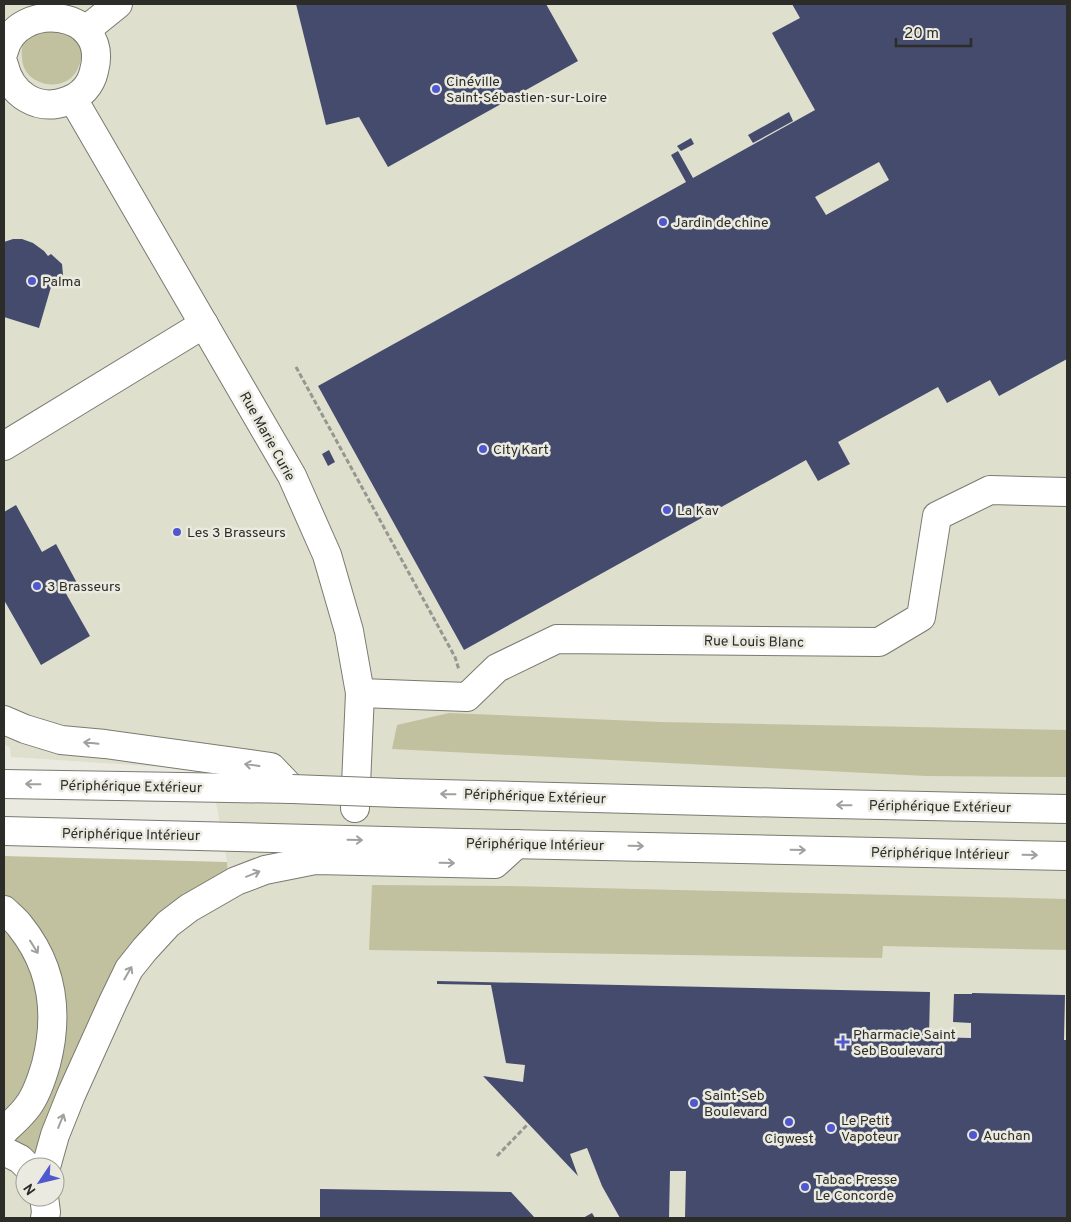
<svg xmlns="http://www.w3.org/2000/svg" width="1071" height="1222" font-family="Overpass,sans-serif">
<style>
.built{fill:#dfdfce}
.green{fill:#c2c19f}
.building{fill:#444b6d;fill-rule:evenodd}
.lines{fill:none;stroke-linecap:round;stroke-linejoin:round}
.minor-casing{stroke:#7a7a70;stroke-width:30}
.major-casing{stroke:#7a7a70;stroke-width:30}
.highway-casing{stroke:#7a7a70;stroke-width:30}
.path{stroke:#97968f;stroke-width:3;stroke-dasharray:5 2.5;stroke-linecap:butt}
.minor{stroke:#fff;stroke-width:28}
.major{stroke:#fff;stroke-width:28}
.highway{stroke:#fff;stroke-width:28}
.highway-bridge-casing{stroke:#7a7a70;stroke-width:30;stroke-linecap:butt}
.highway-bridge{stroke:#fff;stroke-width:28}
.oneway{stroke:#a0a09e}
.poi-dot{fill:#4f58ce;stroke:#ebeae0;stroke-width:2}
.labels{text-anchor:middle;stroke-width:5;stroke-linejoin:round;paint-order:stroke}
.poi-label{font-size:14px;fill:#2c2c28;stroke:#ebeae0;text-anchor:start}
.street-label{font-size:14px;fill:#2c2c28;stroke:#ebeae0}
</style>
<rect width="100%" height="100%" fill="#ebeae0"/>
<path class="built" d="M4,4h1063v1214h-1063v-87l44,36h-23v30h30v-25l14,-43 71,-158 51,-56 38,-24 -2,-29 -17,-92 -199,-13 -1,-9 -6,-4z"/>
<g class="green">
<path d="M45,25l31,13c1,3 4,7 5,11 1,7 0,13 -3,19 -11,27 -56,19 -56,-11 -1,-5 0,-13 4,-18 3,-5 14,-10 19,-14z"/>
<path d="M449,713l212,9 406,8v47l-141,-1 -534,-27 5,-24z"/>
<path d="M4,856l223,6 2,29 -38,24 -51,56 -92,196 -44,-36z"/>
<path d="M372,885l138,1 557,13v51l-184,-4 -1,12 -513,-8z"/>
</g>
<g class="building">
<path d="M296,4h250l32,57 -190,106 -29,-50 -33,8z"/>
<path d="M792,4h275v355l-68,37 -9,-16 -43,23 -9,-16 -100,55 12,22 -32,17 -12,-21 -342,190 -146,-264 368,-204 -15,-27 7,-4 15,27 122,-68 -43,-77 28,-15zM879,162l10,18 -63,35 -11,-18z"/>
<path d="M789,112l4,9 -40,22 -5,-8z"/>
<path d="M691,138l3,6 -13,7 -4,-5z"/>
<path d="M13,239h9l11,4 11,8 4,5 3,-2 11,10 1,11 -7,13 -5,-1 -12,41 -35,-11v-75z"/>
<path d="M329,450l6,12 -7,4 -6,-12z"/>
<path d="M16,505l26,47 14,-8 21,39 -13,7 26,46 -49,29 -37,-65v-88z"/>
<path d="M437,981l493,11 -1,45 42,1v-15l-18,-1 1,-28h18v-1l93,2 -1,45h3v178h-382l1,-47h-16l-1,47h-49l-18,-32 -15,-38 -17,6 8,22 -95,-100 40,6 2,-17 -19,-2 -15,-78 -54,-1z"/>
<path d="M320,1189l191,3 24,26h-215z"/>
<path d="M592,1213l3,5h-12z"/>
</g>
<g class="lines">
<g class="minor-casing">
<g id="minor">
<path d="M87,29l31,-25"/>
<path d="M4,51c12,-51 107,-43 90,20 -3,14 -13,25 -27,30 -29,11 -56,-6 -63,-36"/>
<path d="M73,99l219,377 35,79 22,76 11,62 -5,115"/>
<path d="M4,446l200,-122"/>
<path d="M360,693l107,4 30,-29 60,-29 322,3 42,-25 16,-101 53,-26 77,2"/>
</g>
</g>
<g class="major-casing">
<g id="major">
<path d="M4,1151l16,8 8,8"/>
<path d="M44,1197l2,15 -1,6"/>
</g>
</g>
<g class="highway-casing">
<g id="highway">
<path d="M4,720l21,9 36,11 44,4 166,23 21,22"/>
<path d="M4,784l288,5"/>
<path d="M399,793l389,10 279,6"/>
<path d="M4,831l458,12 605,13"/>
<path d="M4,910c5,5 12,10 16,16 33,41 39,88 26,138 -4,14 -9,30 -18,42 -7,10 -16,17 -24,25"/>
<path d="M46,1167l9,-32 16,-40 42,-93 16,-33 16,-20 23,-25 21,-16 47,-27 29,-11 50,-10 180,4 22,-20"/>
</g>
</g>
<g class="path">
<path d="M296,367l159,290 4,13"/>
<path d="M497,1156l31,-32"/>
</g>
<use href="#minor" class="minor"/>
<use href="#major" class="major"/>
<use href="#highway" class="highway"/>
<g class="highway-bridge-casing">
<path id="highway-bridge" d="M292,789l107,4"/>
</g>
<use href="#highway-bridge" class="highway-bridge"/>
</g>
<defs><path id="oneway-shaft" d="M-6 0H5M1.5-3L5.5 0L1.5 3" fill="none" stroke-width="1.6" stroke-linecap="round" stroke-linejoin="round" transform="scale(1.25)"/></defs>
<g class="oneway">
<use href="#oneway-shaft" transform="translate(91 743) rotate(-174)"/>
<use href="#oneway-shaft" transform="translate(252 765) rotate(-172)"/>
<use href="#oneway-shaft" transform="translate(33 784) rotate(-179)"/>
<use href="#oneway-shaft" transform="translate(448 794) rotate(-179)"/>
<use href="#oneway-shaft" transform="translate(844 805) rotate(-179)"/>
<use href="#oneway-shaft" transform="translate(355 840) rotate(1)"/>
<use href="#oneway-shaft" transform="translate(636 846) rotate(1)"/>
<use href="#oneway-shaft" transform="translate(798 850) rotate(1)"/>
<use href="#oneway-shaft" transform="translate(1030 855) rotate(1)"/>
<use href="#oneway-shaft" transform="translate(447 863) rotate(1)"/>
<use href="#oneway-shaft" transform="translate(253 874) rotate(-22)"/>
<use href="#oneway-shaft" transform="translate(34 947) rotate(58)"/>
<use href="#oneway-shaft" transform="translate(128 973) rotate(-60)"/>
<use href="#oneway-shaft" transform="translate(61 1121) rotate(-68)"/>
</g>
<g class="poi-dot">
<circle cx="436" cy="89" r="5"/>
<circle cx="663" cy="222" r="5"/>
<circle cx="32" cy="281" r="5"/>
<circle cx="483" cy="449" r="5"/>
<circle cx="667" cy="510" r="5"/>
<circle cx="177" cy="532" r="5"/>
<circle cx="37" cy="586" r="5"/>
<path d="M840.5 1034.5h5v5h5v5h-5v5h-5v-5h-5v-5h5z"/>
<circle cx="694" cy="1103" r="5"/>
<circle cx="789" cy="1122" r="5"/>
<circle cx="831" cy="1128" r="5"/>
<circle cx="973" cy="1135" r="5"/>
<circle cx="805" cy="1187" r="5"/>
</g>
<g class="labels">
<g class="poi-label">
<text x="446" y="86">Cinéville<tspan x="446" dy="16">Saint-Sébastien-sur-Loire</tspan></text>
<text x="673" y="227">Jardin de chine</text>
<text x="42" y="286">Palma</text>
<text x="493" y="454">City Kart</text>
<text x="677" y="515">La Kav</text>
<text x="187" y="537">Les 3 Brasseurs</text>
<text x="47" y="591">3 Brasseurs</text>
<text x="853" y="1039">Pharmacie Saint<tspan x="853" dy="16">Seb Boulevard</tspan></text>
<text x="704" y="1100">Saint-Seb<tspan x="704" dy="16">Boulevard</tspan></text>
<text x="841" y="1125">Le Petit<tspan x="841" dy="16">Vapoteur</tspan></text>
<text x="983" y="1140">Auchan</text>
<text x="789" y="1143" text-anchor="middle">Cigwest</text>
<text x="815" y="1184">Tabac Presse<tspan x="815" dy="16">Le Concorde</tspan></text>
</g>
<g class="street-label">
<text transform="translate(268 436) rotate(61)" y="5">Rue Marie Curie</text>
<text transform="translate(754 641) rotate(1)" y="5">Rue Louis Blanc</text>
<text transform="translate(131 786) rotate(1)" y="5">Périphérique Extérieur</text>
<text transform="translate(535 796) rotate(2)" y="5">Périphérique Extérieur</text>
<text transform="translate(940 806) rotate(1)" y="5">Périphérique Extérieur</text>
<text transform="translate(131 834) rotate(1)" y="5">Périphérique Intérieur</text>
<text transform="translate(535 844) rotate(1)" y="5">Périphérique Intérieur</text>
<text transform="translate(940 853) rotate(1)" y="5">Périphérique Intérieur</text>
</g>
</g>
<rect width="1071" height="1222" fill="none" stroke="#2c2c28" stroke-width="10"/>
<g transform="translate(40 1182) rotate(235)"><circle r="24" fill="#ebeae0" stroke="#9f9e96"/>
<path d="M0-4L9 19L0 12L-9 19Z" fill="#4f58ce"/>
<text y="-8" font-size="14" font-weight="bold" text-anchor="middle" fill="#2c2c28">N</text>
</g>
<path d="M896 38v8h75v-8" fill="none" stroke="#2c2c28" stroke-width="2.5"/>
<text x="904" y="38" font-size="15" fill="#2c2c28" stroke="#ebeae0" stroke-width="4" paint-order="stroke">20 m</text>
</svg>
